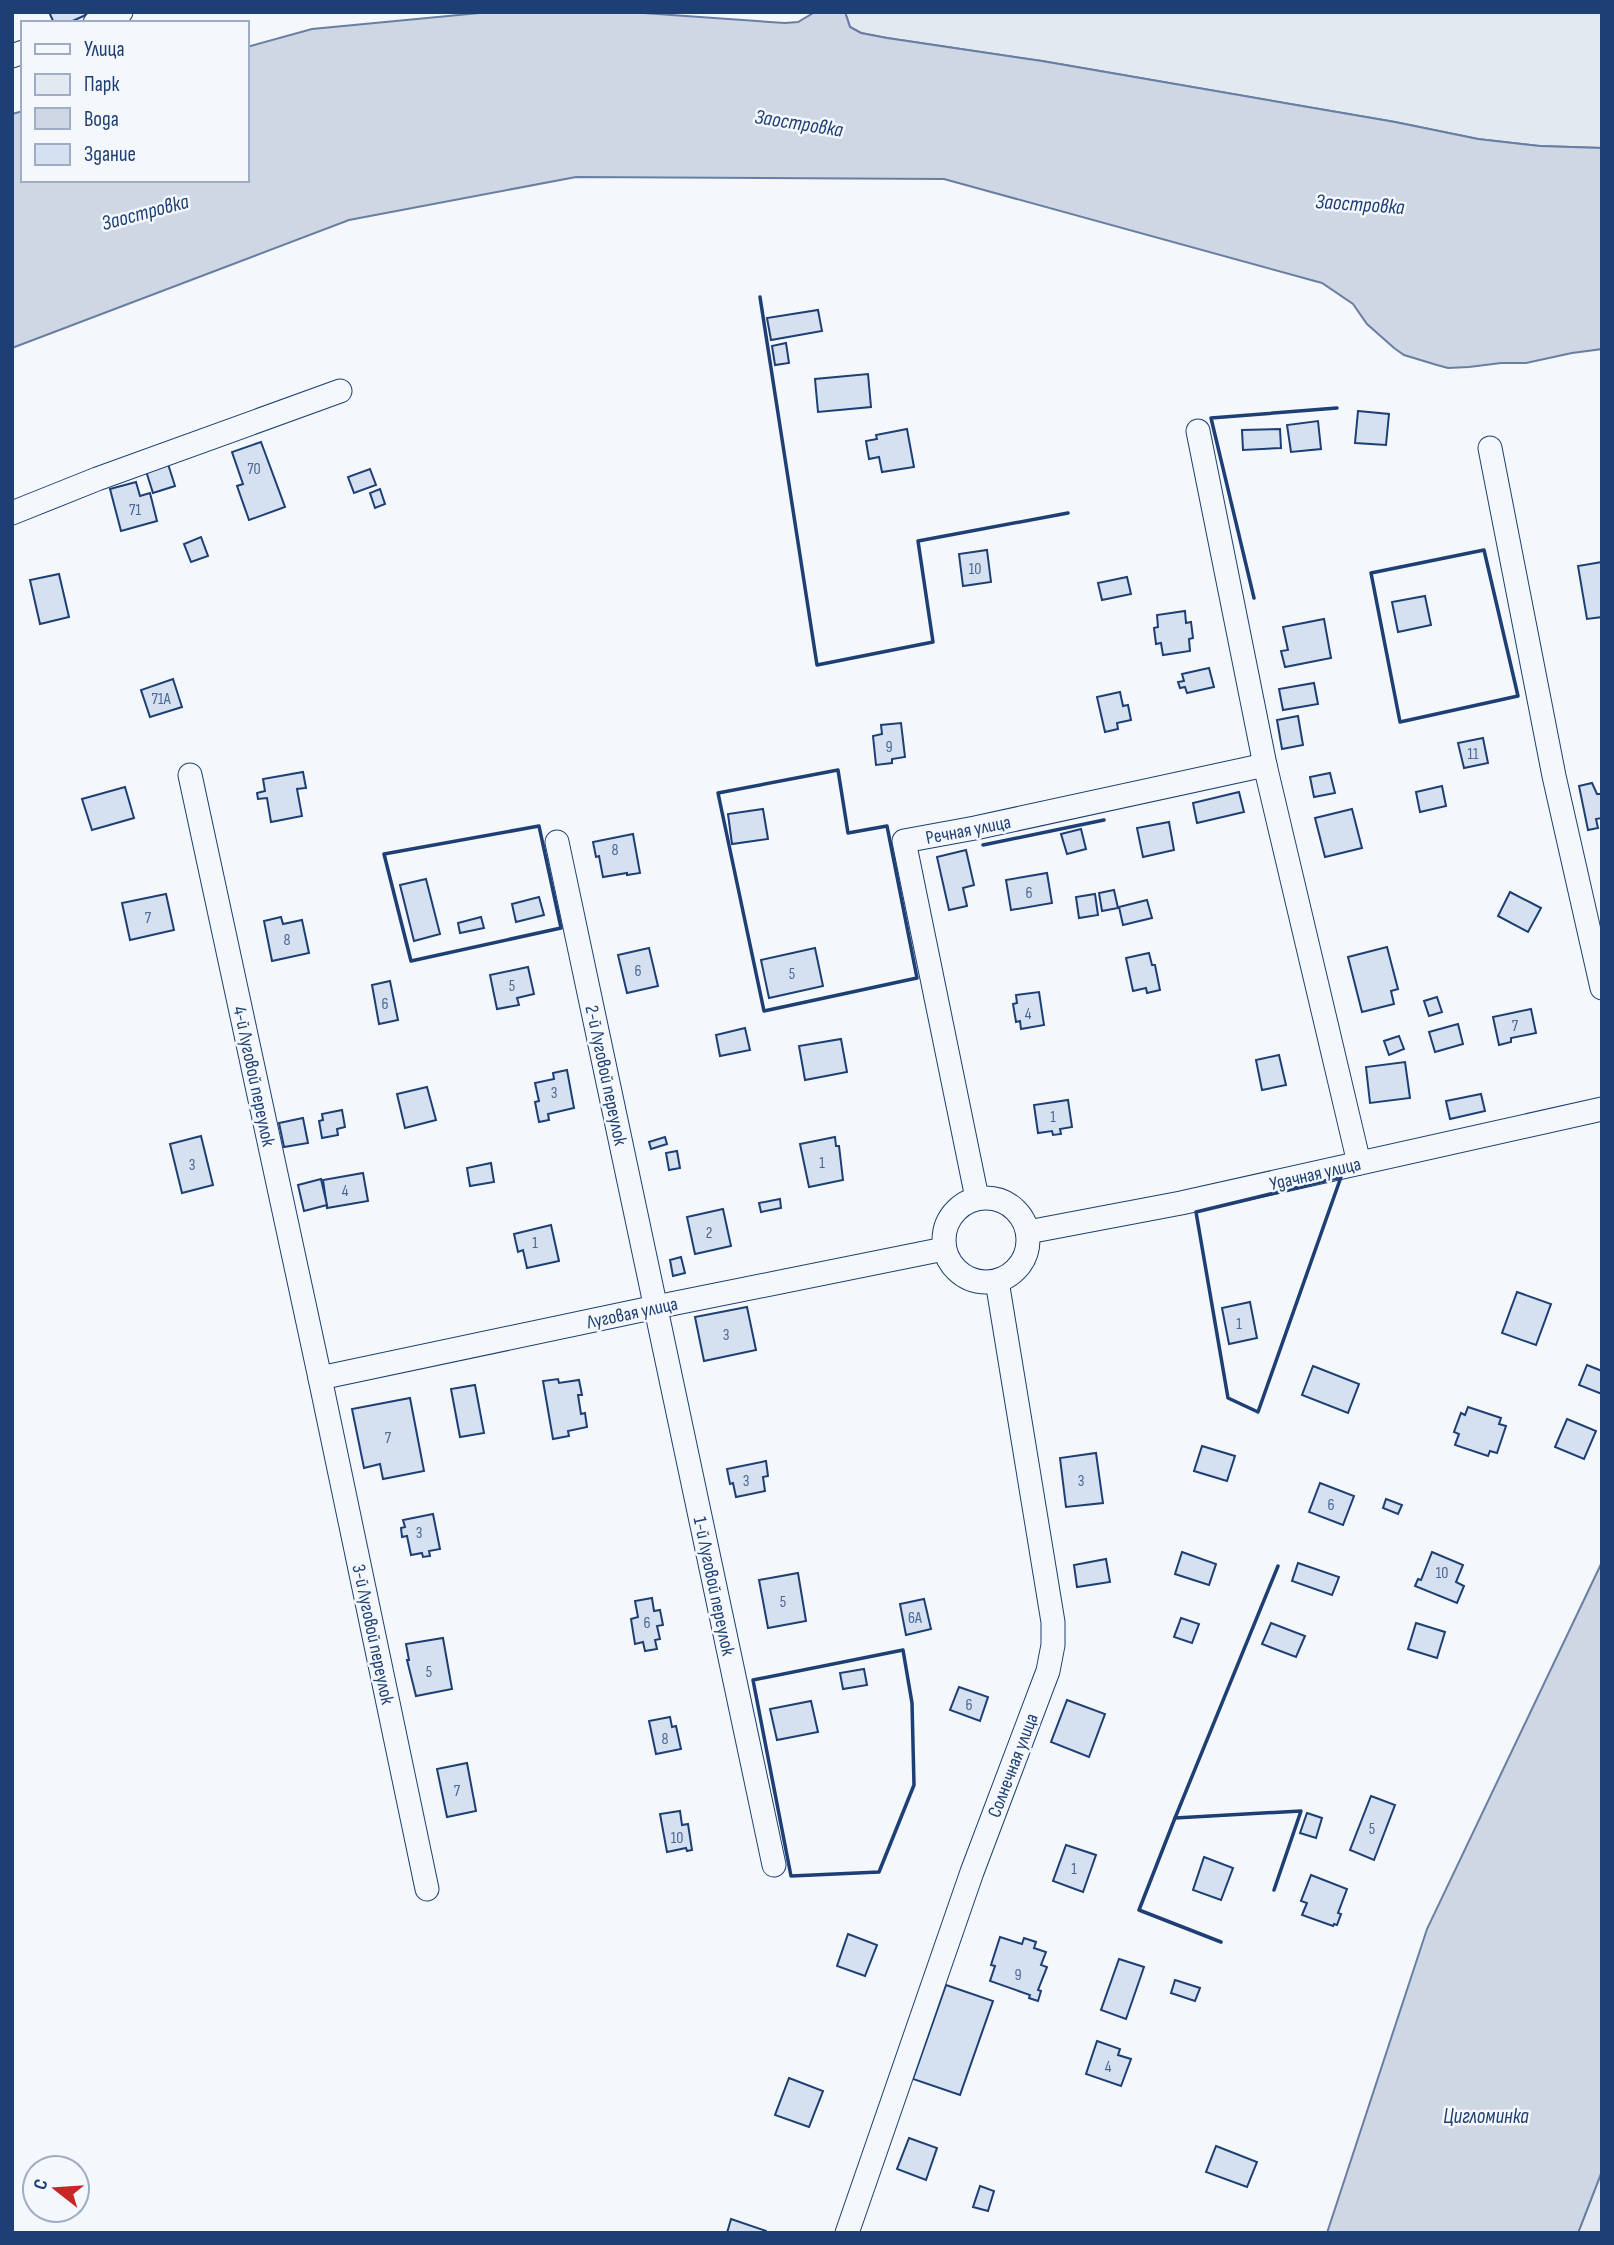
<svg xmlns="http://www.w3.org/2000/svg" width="1614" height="2245" font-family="'Sofia Sans Condensed',sans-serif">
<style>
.green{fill:#e3e9f0;stroke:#687fa3;stroke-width:2}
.water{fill:#cfd7e4;stroke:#687fa3;stroke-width:2}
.building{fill:#d5e0f0;stroke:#1d3f73;stroke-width:2}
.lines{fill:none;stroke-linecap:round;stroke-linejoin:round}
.minor-casing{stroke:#1d3f73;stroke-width:25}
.minor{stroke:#f4f7fb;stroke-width:23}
.wall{stroke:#1d3f73;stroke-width:3.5}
.labels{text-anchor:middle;stroke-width:5;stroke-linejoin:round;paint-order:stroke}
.number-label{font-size:16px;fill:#4b6792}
.street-label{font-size:19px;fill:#1d3f73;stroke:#f4f7fb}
.water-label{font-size:21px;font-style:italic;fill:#1d3f73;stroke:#f4f7fb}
</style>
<rect width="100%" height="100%" fill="#f4f7fb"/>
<g class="green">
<path d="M845,12h757v136l-63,-2 -61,-7 -83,-17 -353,-61 -155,-23 -26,-5 -11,-6z"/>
<path d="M1602,2171v62h-24z"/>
</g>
<g class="water">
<path d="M490,12h139l156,11 13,-1 17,-10h30l5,15 11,6 26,5 155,23 353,61 83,17 62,7 62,2v201l-30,4 -46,10h-25l-32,4 -21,1 -11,-3 -33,-10 -10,-7 -27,-24 -14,-20 -31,-21 -378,-104 -368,-2 -227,43 -337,128v-234l11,-3v69h224v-133l65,-18z"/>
<path d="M1602,1562v609l-24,62h-251l100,-304z"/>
</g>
<g class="building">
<path d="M49,12h35l2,3 -18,8h-14z"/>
<path d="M818,310l4,21 -51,9 -4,-22z"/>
<path d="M786,343l3,20 -14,2 -3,-19z"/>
<path d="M868,374l3,33 -53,5 -3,-33z"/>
<path d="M1358,411l31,3 -3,31 -31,-2z"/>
<path d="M1318,421l3,28 -30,3 -4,-27z"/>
<path d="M907,429l7,38 -32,5 -3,-15 -10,2 -3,-18 11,-2 -1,-4z"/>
<path d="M1280,429l1,19 -38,2 -1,-20z"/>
<path d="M261,442l24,65 -36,13 -12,-34 6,-2 -11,-32z"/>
<path d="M168,464l7,22 -22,7 -7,-22z"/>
<path d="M370,469l6,16 -22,8 -6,-16z"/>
<path d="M136,482l4,14 10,-3 7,28 -36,10 -11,-42z"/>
<path d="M380,489l5,15 -10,4 -5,-15z"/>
<path d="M201,537l7,19 -17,6 -7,-18z"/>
<path d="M987,550l4,32 -28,4 -4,-32z"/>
<path d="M1602,562v55l-15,2 -9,-53z"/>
<path d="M59,574l10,43 -29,7 -10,-44z"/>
<path d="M1127,577l4,17 -29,6 -4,-17z"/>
<path d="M1425,596l6,29 -33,7 -6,-30z"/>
<path d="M1185,611l1,12 5,-1 2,16 -4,1 1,12 -27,4 -2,-12 -5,1 -2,-16 4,-1 -1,-12z"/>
<path d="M1324,619l7,39 -46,9 -4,-16 7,-1 -5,-23z"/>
<path d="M1209,668l5,19 -27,6 -2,-6 -5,1 -2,-6 6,-1 -2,-7z"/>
<path d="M173,679l9,28 -32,10 -9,-27z"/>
<path d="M1314,683l4,21 -35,6 -4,-21z"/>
<path d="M1120,692l3,14 5,-1 3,15 -14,3 1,6 -13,3 -8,-35z"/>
<path d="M1298,716l5,29 -21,4 -5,-29z"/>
<path d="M901,723l4,34 -13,2v4l-16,2 -3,-29 9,-2 -1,-9z"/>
<path d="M1483,738l5,25 -24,5 -6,-25z"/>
<path d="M303,772l3,16 -9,1 5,27 -31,6 -4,-24 -9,1 -1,-6 8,-2 -2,-12z"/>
<path d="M1330,773l5,20 -21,4 -4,-20z"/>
<path d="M1592,783l5,11h4l1,24 -6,1 2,9 -10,2 -9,-44z"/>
<path d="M1442,786l4,20 -26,6 -4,-20z"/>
<path d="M125,787l9,31 -42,12 -10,-31z"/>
<path d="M1239,792l5,20 -47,11 -4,-20z"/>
<path d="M763,809l5,30 -36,5 -4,-30z"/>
<path d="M1352,809l10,39 -37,9 -10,-39z"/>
<path d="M1169,822l5,28 -31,7 -6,-29z"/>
<path d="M1081,829l5,20 -19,5 -6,-20z"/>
<path d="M633,834l7,39 -13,2v-2l-24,4 -4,-21 -3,1 -3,-15z"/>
<path d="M966,850l8,35 -11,3 4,18 -18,4 -12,-53z"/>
<path d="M1047,873l5,30 -41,7 -5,-30z"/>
<path d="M426,879l14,55 -26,7 -14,-56z"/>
<path d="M1114,890l4,18 -16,3 -3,-18z"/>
<path d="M1510,892l31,16 -13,24 -30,-16z"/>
<path d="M166,894l8,36 -44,10 -8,-37z"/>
<path d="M1095,894l3,21 -19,3 -3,-21z"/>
<path d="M539,897l5,18 -28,7 -4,-18z"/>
<path d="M1147,900l5,18 -29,7 -4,-18z"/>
<path d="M281,917l2,7 19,-4 7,33 -37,8 -8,-40z"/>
<path d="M481,917l3,11 -24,5 -2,-10z"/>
<path d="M1387,947l11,42 -7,2 3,13 -32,8 -14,-55z"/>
<path d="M649,948l9,38 -31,7 -9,-38z"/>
<path d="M815,948l8,38 -54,12 -8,-38z"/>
<path d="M1149,953l3,12h3l5,25 -13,3 -1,-5 -13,3 -7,-33z"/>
<path d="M528,967l6,27 -17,4 2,7 -22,4 -7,-34z"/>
<path d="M390,981l8,39 -19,4 -7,-39z"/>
<path d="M1039,992l5,33 -23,4 -1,-8 -4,1 -3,-18 4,-1 -1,-8z"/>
<path d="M1437,997l5,15 -13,4 -5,-15z"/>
<path d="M1531,1009l5,24 -25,5v4l-12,3 -6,-28z"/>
<path d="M1458,1024l5,20 -28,8 -6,-20z"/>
<path d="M745,1028l5,22 -30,6 -4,-21z"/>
<path d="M1399,1036l5,13 -15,6 -5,-14z"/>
<path d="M841,1039l6,33 -42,8 -6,-34z"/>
<path d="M1279,1055l7,30 -24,5 -6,-30z"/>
<path d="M1405,1062l5,36 -40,5 -4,-36z"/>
<path d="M567,1070l7,38 -26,6 1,6 -10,2 -4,-20 4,-1 -4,-18 19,-4 -1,-6z"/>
<path d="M427,1087l9,33 -31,8 -8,-34z"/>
<path d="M1481,1094l4,17 -35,8 -4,-18z"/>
<path d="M1068,1100l4,27 -12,2 1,5 -8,1 -1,-4 -14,2 -4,-28z"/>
<path d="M342,1110l3,17 -8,2 1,6 -16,3 -3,-17 4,-1 -1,-6z"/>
<path d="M303,1118l5,25 -24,4 -5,-24z"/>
<path d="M201,1136l12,49 -31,8 -12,-49z"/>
<path d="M665,1137l2,7 -16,5 -2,-7z"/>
<path d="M835,1137l1,9h3l4,34 -34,7 -9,-43z"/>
<path d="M677,1151l3,17 -11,2 -3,-17z"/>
<path d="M491,1163l3,19 -24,4 -3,-18z"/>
<path d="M363,1173l5,28 -41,7 -4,-28z"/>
<path d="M321,1179l6,26 -23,6 -6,-26z"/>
<path d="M780,1199l1,9 -20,4 -2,-9z"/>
<path d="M723,1209l8,37 -36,8 -8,-37z"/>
<path d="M551,1225l8,36 -32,7 -4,-18 -5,2 -4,-18z"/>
<path d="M681,1257l4,16 -12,3 -3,-16z"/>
<path d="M1517,1292l34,12 -15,41 -34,-12z"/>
<path d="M1250,1302l7,36 -28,6 -7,-36z"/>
<path d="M747,1307l9,43 -52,11 -9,-44z"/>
<path d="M1587,1365l15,6v23l-23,-9z"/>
<path d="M1313,1366l46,18 -11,29 -46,-18z"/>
<path d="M558,1379l1,4 20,-3 3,15h-4l3,19 4,-1 2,14 -19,4 1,5 -16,3 -10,-58z"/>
<path d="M475,1385l9,48 -24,4 -9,-48z"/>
<path d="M410,1398l14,73 -41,8 -3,-15 -16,4 -12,-59z"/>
<path d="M1468,1407l33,11 -2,6 7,2 -9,27 -7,-2 -2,5 -33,-11 4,-11 -5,-2 7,-19 4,2z"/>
<path d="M1567,1419l29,12 -12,28 -29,-12z"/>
<path d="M1202,1446l33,10 -8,25 -33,-10z"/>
<path d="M1096,1453l7,50 -37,4 -6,-49z"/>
<path d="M766,1461l2,15 -5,1 2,14 -29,6 -3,-14 -3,1 -3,-15z"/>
<path d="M1320,1483l34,13 -11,29 -34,-13z"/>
<path d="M1386,1499l16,6 -4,9 -15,-6z"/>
<path d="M433,1514l7,35 -11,2 1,5 -7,1 -1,-4 -11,2 -4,-19 -5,1 -1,-9 4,-1 -2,-7z"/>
<path d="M1182,1552l34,12 -7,21 -34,-11z"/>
<path d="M1432,1552l31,13 -7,17 8,4 -7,17 -42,-17 3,-7 3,1z"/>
<path d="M1106,1559l4,23 -33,5 -3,-22z"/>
<path d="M1298,1563l41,14 -7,18 -40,-14z"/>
<path d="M798,1573l8,48 -38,7 -9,-48z"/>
<path d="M652,1598l2,13 6,-1 3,15 -6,1 3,13 -5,1 2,9 -12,2 -2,-9 -8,2 -4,-25 7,-2 -3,-16z"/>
<path d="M924,1599l7,30 -25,6 -6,-31z"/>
<path d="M1181,1618l18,6 -7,19 -18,-6z"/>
<path d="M1271,1623l34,13 -9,21 -34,-13z"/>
<path d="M1416,1623l29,9 -8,26 -29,-9z"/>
<path d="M443,1638l9,51 -36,7 -9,-36h2l-3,-16z"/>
<path d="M864,1669l3,16 -24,4 -3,-16z"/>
<path d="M959,1687l29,10 -8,24 -30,-11z"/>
<path d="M1067,1700l38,14 -16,43 -38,-15z"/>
<path d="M811,1701l7,31 -41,8 -7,-31z"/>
<path d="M670,1717l2,10 4,-1 5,23 -25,5 -7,-33z"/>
<path d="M467,1763l9,48 -29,6 -10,-48z"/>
<path d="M1371,1796l24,9 -21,55 -24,-10z"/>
<path d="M680,1811l2,14 6,-1 4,26 -5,1 -1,-3 -19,4 -7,-38z"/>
<path d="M1307,1813l15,5 -6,20 -16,-5z"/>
<path d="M1066,1845l30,10 -13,37 -30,-11z"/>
<path d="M1204,1857l29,11 -12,32 -28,-10z"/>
<path d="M1311,1875l36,14 -9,24 3,1 -4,11 -3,-1 -1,2 -31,-11 5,-12 -6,-2z"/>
<path d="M848,1934l29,11 -12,31 -28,-10z"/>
<path d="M1000,1937l22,7 2,-6 12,4 -2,6 12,4 -5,13 6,2 -9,23 3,1 -3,10 -9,-3 1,-3 -40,-14 5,-15 -4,-1z"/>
<path d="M1119,1959l25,8 -18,52 -25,-9z"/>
<path d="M1175,1980l25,8 -5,13 -24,-8z"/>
<path d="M946,1985l47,16 -33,94 -47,-16z"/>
<path d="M1097,2041l23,8 -2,6 13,4 -10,27 -35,-12z"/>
<path d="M789,2078l34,13 -14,36 -34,-12z"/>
<path d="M909,2138l28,10 -11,32 -29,-11z"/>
<path d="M1216,2146l41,16 -10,25 -41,-15z"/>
<path d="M980,2186l14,5 -6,20 -15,-4z"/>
<path d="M731,2219l35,12v2h-39z"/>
</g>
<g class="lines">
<g class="minor-casing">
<g id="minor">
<path d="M95,23l26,-11"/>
<path d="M12,56l11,-4"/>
<path d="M1198,431l67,334 94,398"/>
<path d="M1490,448l64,328 48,212"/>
<path d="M12,513l85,-34 243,-88"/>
<path d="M190,775l130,603 107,511"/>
<path d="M557,842l217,1023"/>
<circle cx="986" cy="1240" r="42"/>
<path d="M977,1198l-73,-357 71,-13 290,-63"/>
<path d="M1028,1232l153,-29 421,-94"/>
<path d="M320,1378l336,-71 288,-58"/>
<path d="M847,2233l125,-361 76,-201 5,-26v-23l-56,-341"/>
</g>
</g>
<use href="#minor" class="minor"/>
<g class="wall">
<path d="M760,297l57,368 116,-23 -15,-101 150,-28"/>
<path d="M1484,550l34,146 -118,26 -29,-149z"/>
<path d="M1254,598l-43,-180 126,-10"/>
<path d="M838,770l10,63 39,-7 30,152 -153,33 -46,-218z"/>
<path d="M539,826l22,102 -150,33 -27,-107z"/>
<path d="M983,845l121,-25"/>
<path d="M1341,1177l-83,235 -30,-14 -32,-186z"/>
<path d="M903,1650l9,53 2,82 -35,87 -88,4 -38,-196z"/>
<path d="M1175,1818l103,-252"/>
<path d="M1221,1942l-82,-32 36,-92 126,-7 -27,79"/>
</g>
</g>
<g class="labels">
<g class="number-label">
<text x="254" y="474">70</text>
<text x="135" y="515">71</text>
<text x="975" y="574">10</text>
<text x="161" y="704">71А</text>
<text x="889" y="752">9</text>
<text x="1473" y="759">11</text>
<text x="615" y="855">8</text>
<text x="1029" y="898">6</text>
<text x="148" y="923">7</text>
<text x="287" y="945">8</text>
<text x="638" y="976">6</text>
<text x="792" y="979">5</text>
<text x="512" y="991">5</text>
<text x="385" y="1009">6</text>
<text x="1028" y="1019">4</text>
<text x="1515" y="1031">7</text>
<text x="554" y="1098">3</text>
<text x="1053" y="1122">1</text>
<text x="822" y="1168">1</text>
<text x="192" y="1170">3</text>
<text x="345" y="1196">4</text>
<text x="709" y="1238">2</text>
<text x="535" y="1248">1</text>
<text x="1239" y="1329">1</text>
<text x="726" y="1340">3</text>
<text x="388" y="1443">7</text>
<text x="746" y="1486">3</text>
<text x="1081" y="1486">3</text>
<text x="1331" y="1510">6</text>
<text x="419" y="1538">3</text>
<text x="1442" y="1578">10</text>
<text x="783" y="1607">5</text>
<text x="915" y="1623">6А</text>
<text x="647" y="1628">6</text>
<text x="429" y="1677">5</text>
<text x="969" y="1710">6</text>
<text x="665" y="1744">8</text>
<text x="457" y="1796">7</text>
<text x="1372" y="1834">5</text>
<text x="677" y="1843">10</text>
<text x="1074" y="1874">1</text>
<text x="1018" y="1980">9</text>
<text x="1108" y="2072">4</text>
</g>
<g class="street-label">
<text transform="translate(968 829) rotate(-11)" y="7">Речная улица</text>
<text transform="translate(607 1075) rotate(78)" y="7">2-й Луговой переулок</text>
<text transform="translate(255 1076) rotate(78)" y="7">4-й Луговой переулок</text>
<text transform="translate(1315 1173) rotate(-13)" y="7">Удачная улица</text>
<text transform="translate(632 1312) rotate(-12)" y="7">Луговая улица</text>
<text transform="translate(715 1586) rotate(78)" y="7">1-й Луговой переулок</text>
<text transform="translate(374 1634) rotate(78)" y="7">3-й Луговой переулок</text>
<text transform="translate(1012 1765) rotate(-69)" y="7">Солнечная улица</text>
</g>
<g class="water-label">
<text transform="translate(799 123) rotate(9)" y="7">Заостровка</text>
<text transform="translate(1360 204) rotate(4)" y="7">Заостровка</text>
<text transform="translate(145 212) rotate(-15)" y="7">Заостровка</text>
<text x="1486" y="2123">Цигломинка</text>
</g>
</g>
<rect width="1614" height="2245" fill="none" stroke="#1d3f73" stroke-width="28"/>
<rect x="21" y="21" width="228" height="161" fill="#f4f7fb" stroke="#9eadc5" stroke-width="2"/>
<rect x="35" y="44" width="35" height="10" fill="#f4f7fb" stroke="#9eadc5" stroke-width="2"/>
<text x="84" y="56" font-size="21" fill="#1d3f73">Улица</text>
<rect x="35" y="74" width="35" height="21" fill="#e3e9f0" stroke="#9eadc5" stroke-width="2"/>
<text x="84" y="91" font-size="21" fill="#1d3f73">Парк</text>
<rect x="35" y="108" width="35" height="21" fill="#cfd7e4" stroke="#9eadc5" stroke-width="2"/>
<text x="84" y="126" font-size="21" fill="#1d3f73">Вода</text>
<rect x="35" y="144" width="35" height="21" fill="#d5e0f0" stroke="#9eadc5" stroke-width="2"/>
<text x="84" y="161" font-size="21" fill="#1d3f73">Здание</text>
<g transform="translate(56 2189) rotate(287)"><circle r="33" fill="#f4f7fb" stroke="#9eadc5" stroke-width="2"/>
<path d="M0-5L12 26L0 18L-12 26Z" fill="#c62828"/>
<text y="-10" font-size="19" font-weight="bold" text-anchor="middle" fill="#1d3f73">С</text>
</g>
</svg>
